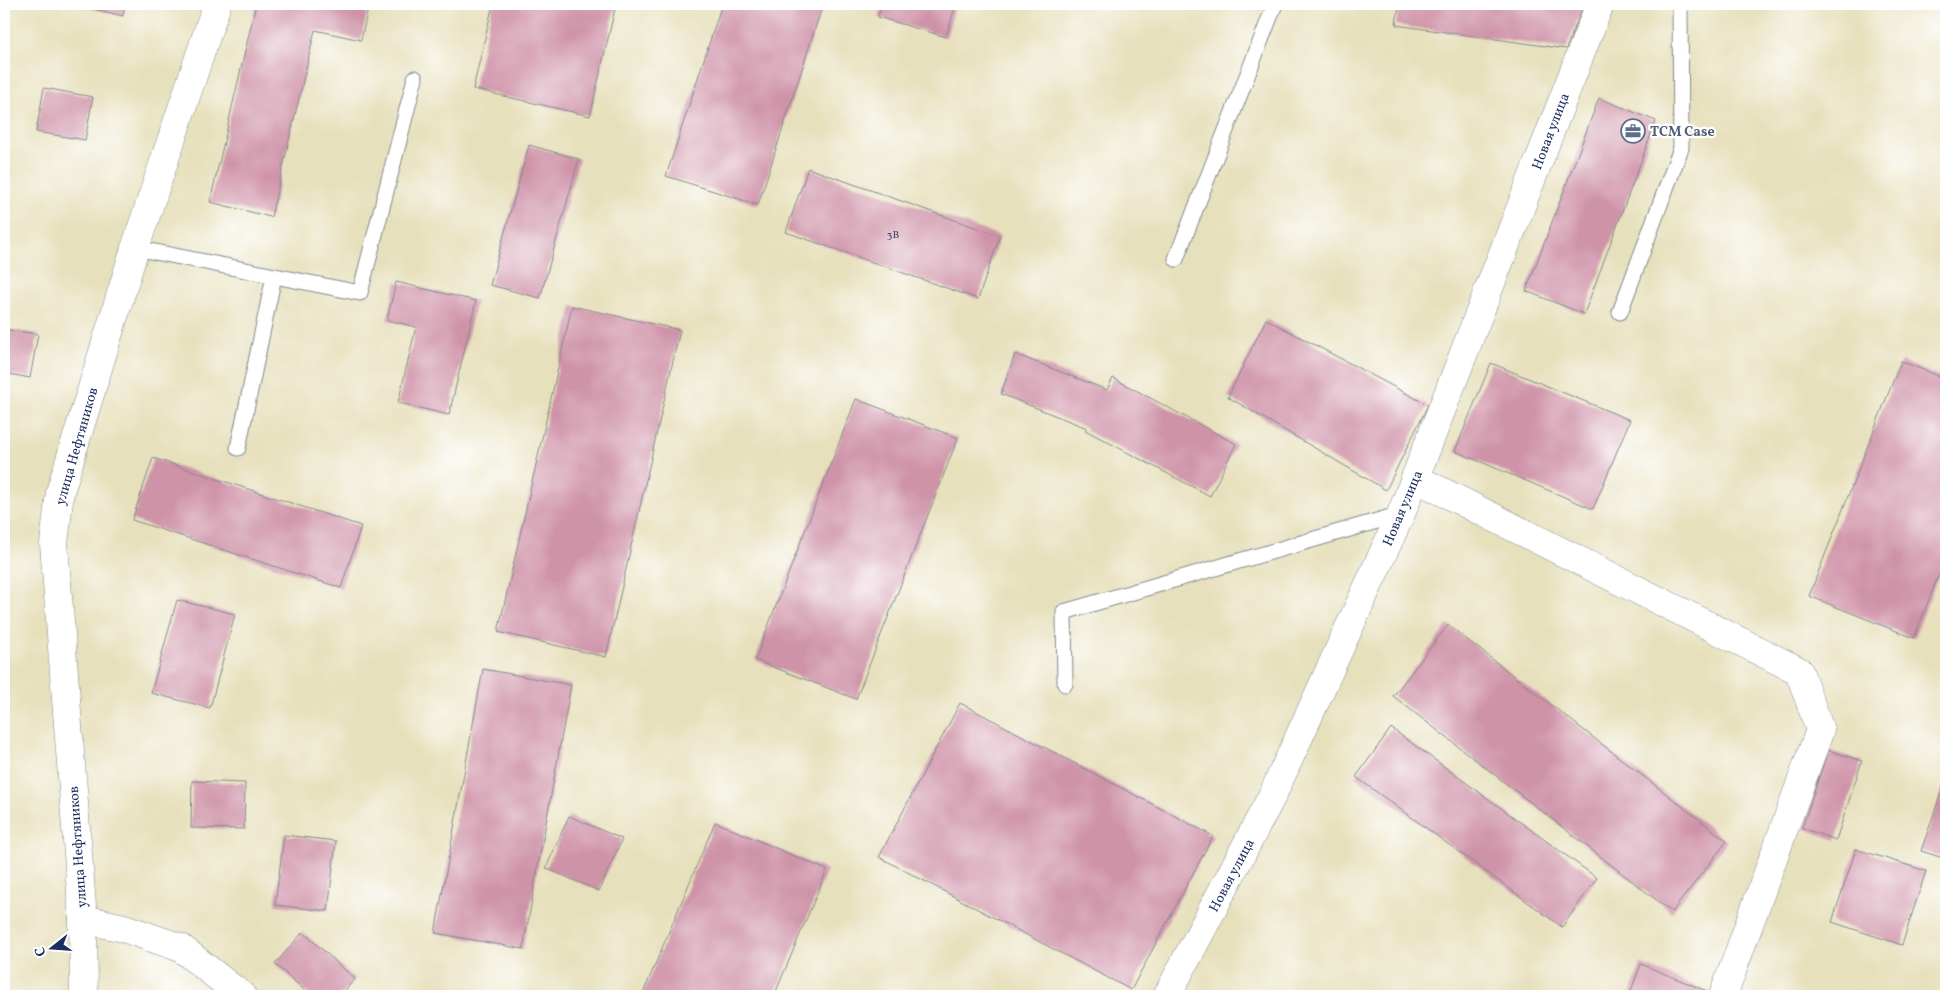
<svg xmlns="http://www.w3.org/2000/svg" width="1950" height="1000" font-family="Vollkorn,serif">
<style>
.building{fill:#cf93a8}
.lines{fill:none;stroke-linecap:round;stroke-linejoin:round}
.lane-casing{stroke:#81888d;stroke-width:17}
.street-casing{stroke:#81888d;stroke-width:29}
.lane{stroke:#fff;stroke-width:15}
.street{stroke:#fff;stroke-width:28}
.labels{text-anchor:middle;stroke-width:4.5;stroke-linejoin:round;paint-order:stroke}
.number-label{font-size:11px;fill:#484870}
.street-label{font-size:14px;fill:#1b2f5e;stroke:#fff}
.service-label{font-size:14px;font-weight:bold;fill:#4e5e75;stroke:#fff;text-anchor:start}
</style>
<rect width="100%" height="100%" fill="#fff"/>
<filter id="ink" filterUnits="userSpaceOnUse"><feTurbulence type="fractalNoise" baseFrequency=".02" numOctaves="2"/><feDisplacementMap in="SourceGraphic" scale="10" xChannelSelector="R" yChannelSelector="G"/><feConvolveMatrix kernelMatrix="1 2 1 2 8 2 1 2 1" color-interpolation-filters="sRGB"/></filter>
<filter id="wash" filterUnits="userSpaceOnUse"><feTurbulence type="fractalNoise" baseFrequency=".0096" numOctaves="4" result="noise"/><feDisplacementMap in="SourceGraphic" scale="20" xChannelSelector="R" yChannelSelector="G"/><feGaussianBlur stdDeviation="1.12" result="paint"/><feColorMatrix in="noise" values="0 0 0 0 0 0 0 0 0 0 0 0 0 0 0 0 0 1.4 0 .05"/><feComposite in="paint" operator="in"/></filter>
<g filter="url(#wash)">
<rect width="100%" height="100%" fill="#e7e0bc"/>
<g id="blocks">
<g class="building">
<path d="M73,4h52l-2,12z"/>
<path d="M256,4h113l-8,36 -46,-10 -44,187 -61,-15z"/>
<path d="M493,4h123l-26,112 -117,-27z"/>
<path d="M722,4h101l-65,201 -92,-29z"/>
<path d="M882,4h74l-10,33 -68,-20z"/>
<path d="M1399,4h185l-18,45 -170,-24z"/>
<path d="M44,88l49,9 -8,43 -49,-8z"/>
<path d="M1599,98l57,23 -72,193 -58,-23z"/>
<path d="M529,145l50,14 -39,139 -50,-13z"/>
<path d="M808,168l192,68 -22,63 -192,-67z"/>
<path d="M4,171l6,2 -6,20z"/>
<path d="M396,282l80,19 -27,114 -51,-12 18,-76 -29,-7z"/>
<path d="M572,306l108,24 -74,327 -108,-25z"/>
<path d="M1266,319l162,86 -42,85 -158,-93z"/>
<path d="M4,329l34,5 -8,44 -26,-5z"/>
<path d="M1015,354l92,36 6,-12 123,66 -26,52 -125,-66 2,-2 -86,-34z"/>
<path d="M1901,361l45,18v177l-32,82 -105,-42z"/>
<path d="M1491,363l139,57 -37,89 -138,-58z"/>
<path d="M856,399l102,39 -102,261 -101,-39z"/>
<path d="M153,458l208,68 -20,62 -209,-68z"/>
<path d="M177,600l58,14 -25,94 -59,-15z"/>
<path d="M1448,625l279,216 -55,71 -279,-216z"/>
<path d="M483,669l88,16 -48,264 -88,-16z"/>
<path d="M960,703l253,133 -82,154 -252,-133z"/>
<path d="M1391,728l206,150 -35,49 -206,-150z"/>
<path d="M1828,750l34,11 -26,79 -34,-12z"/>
<path d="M1946,779v80l-25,-8z"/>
<path d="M192,781l53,2 -1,46 -53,-1z"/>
<path d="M569,816l53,23 -23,52 -53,-23z"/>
<path d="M715,822l112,48 -53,126h-132z"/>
<path d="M284,835l52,6 -8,70 -53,-6z"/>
<path d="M1856,849l70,22 -24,74 -70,-23z"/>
<path d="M303,932l52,47 -15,17h-29l-36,-32z"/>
<path d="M1641,964l68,28 -1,4h-79z"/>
</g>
</g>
</g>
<g filter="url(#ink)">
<use href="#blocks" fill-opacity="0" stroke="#81888d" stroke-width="1"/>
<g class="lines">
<g class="lane-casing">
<g id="lane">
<path d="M135,248l225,45 55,-215"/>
<path d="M1176,259l99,-255"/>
<path d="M1620,312l61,-164 -1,-144"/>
<path d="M238,448l36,-172"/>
<path d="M1065,684l-1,-72 337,-98"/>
</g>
</g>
<g class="street-casing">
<g id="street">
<path d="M1415,478l384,193 21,59 -97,266"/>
<path d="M83,919l41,9 57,20 61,48"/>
<path d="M84,996l-1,-77 -29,-375 6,-52 75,-244 82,-244"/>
<path d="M1167,996l105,-200 129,-282 199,-510"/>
</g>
</g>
<use href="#lane" class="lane"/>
<use href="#street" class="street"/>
</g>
</g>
<defs>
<g id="office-ring" transform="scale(1.25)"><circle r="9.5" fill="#fff" stroke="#5c6f8a" stroke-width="1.5"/><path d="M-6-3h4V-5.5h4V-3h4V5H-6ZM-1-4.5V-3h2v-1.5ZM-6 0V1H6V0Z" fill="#5c6f8a"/></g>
</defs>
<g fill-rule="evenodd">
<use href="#office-ring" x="1633" y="131"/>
</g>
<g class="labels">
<g class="number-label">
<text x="893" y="238">3В</text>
</g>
<g class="street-label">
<text transform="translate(1550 131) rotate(-69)" y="5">Новая улица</text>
<text transform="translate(76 446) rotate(-74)" y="5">улица Нефтяников</text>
<text transform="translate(1402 508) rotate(-67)" y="5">Новая улица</text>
<text transform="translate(77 847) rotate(-94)" y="5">улица Нефтяников</text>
<text transform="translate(1231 875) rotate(-62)" y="5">Новая улица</text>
</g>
<g class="service-label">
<text x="1650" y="136">ТСМ Case</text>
</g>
</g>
<rect width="1950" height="1000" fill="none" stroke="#fff" stroke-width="20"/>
<g transform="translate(52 948) rotate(253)" stroke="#ffffff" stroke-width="4" paint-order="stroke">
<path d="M0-4L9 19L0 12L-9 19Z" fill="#1b2f5e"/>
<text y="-8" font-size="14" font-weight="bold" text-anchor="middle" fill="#1b2f5e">С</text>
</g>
</svg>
